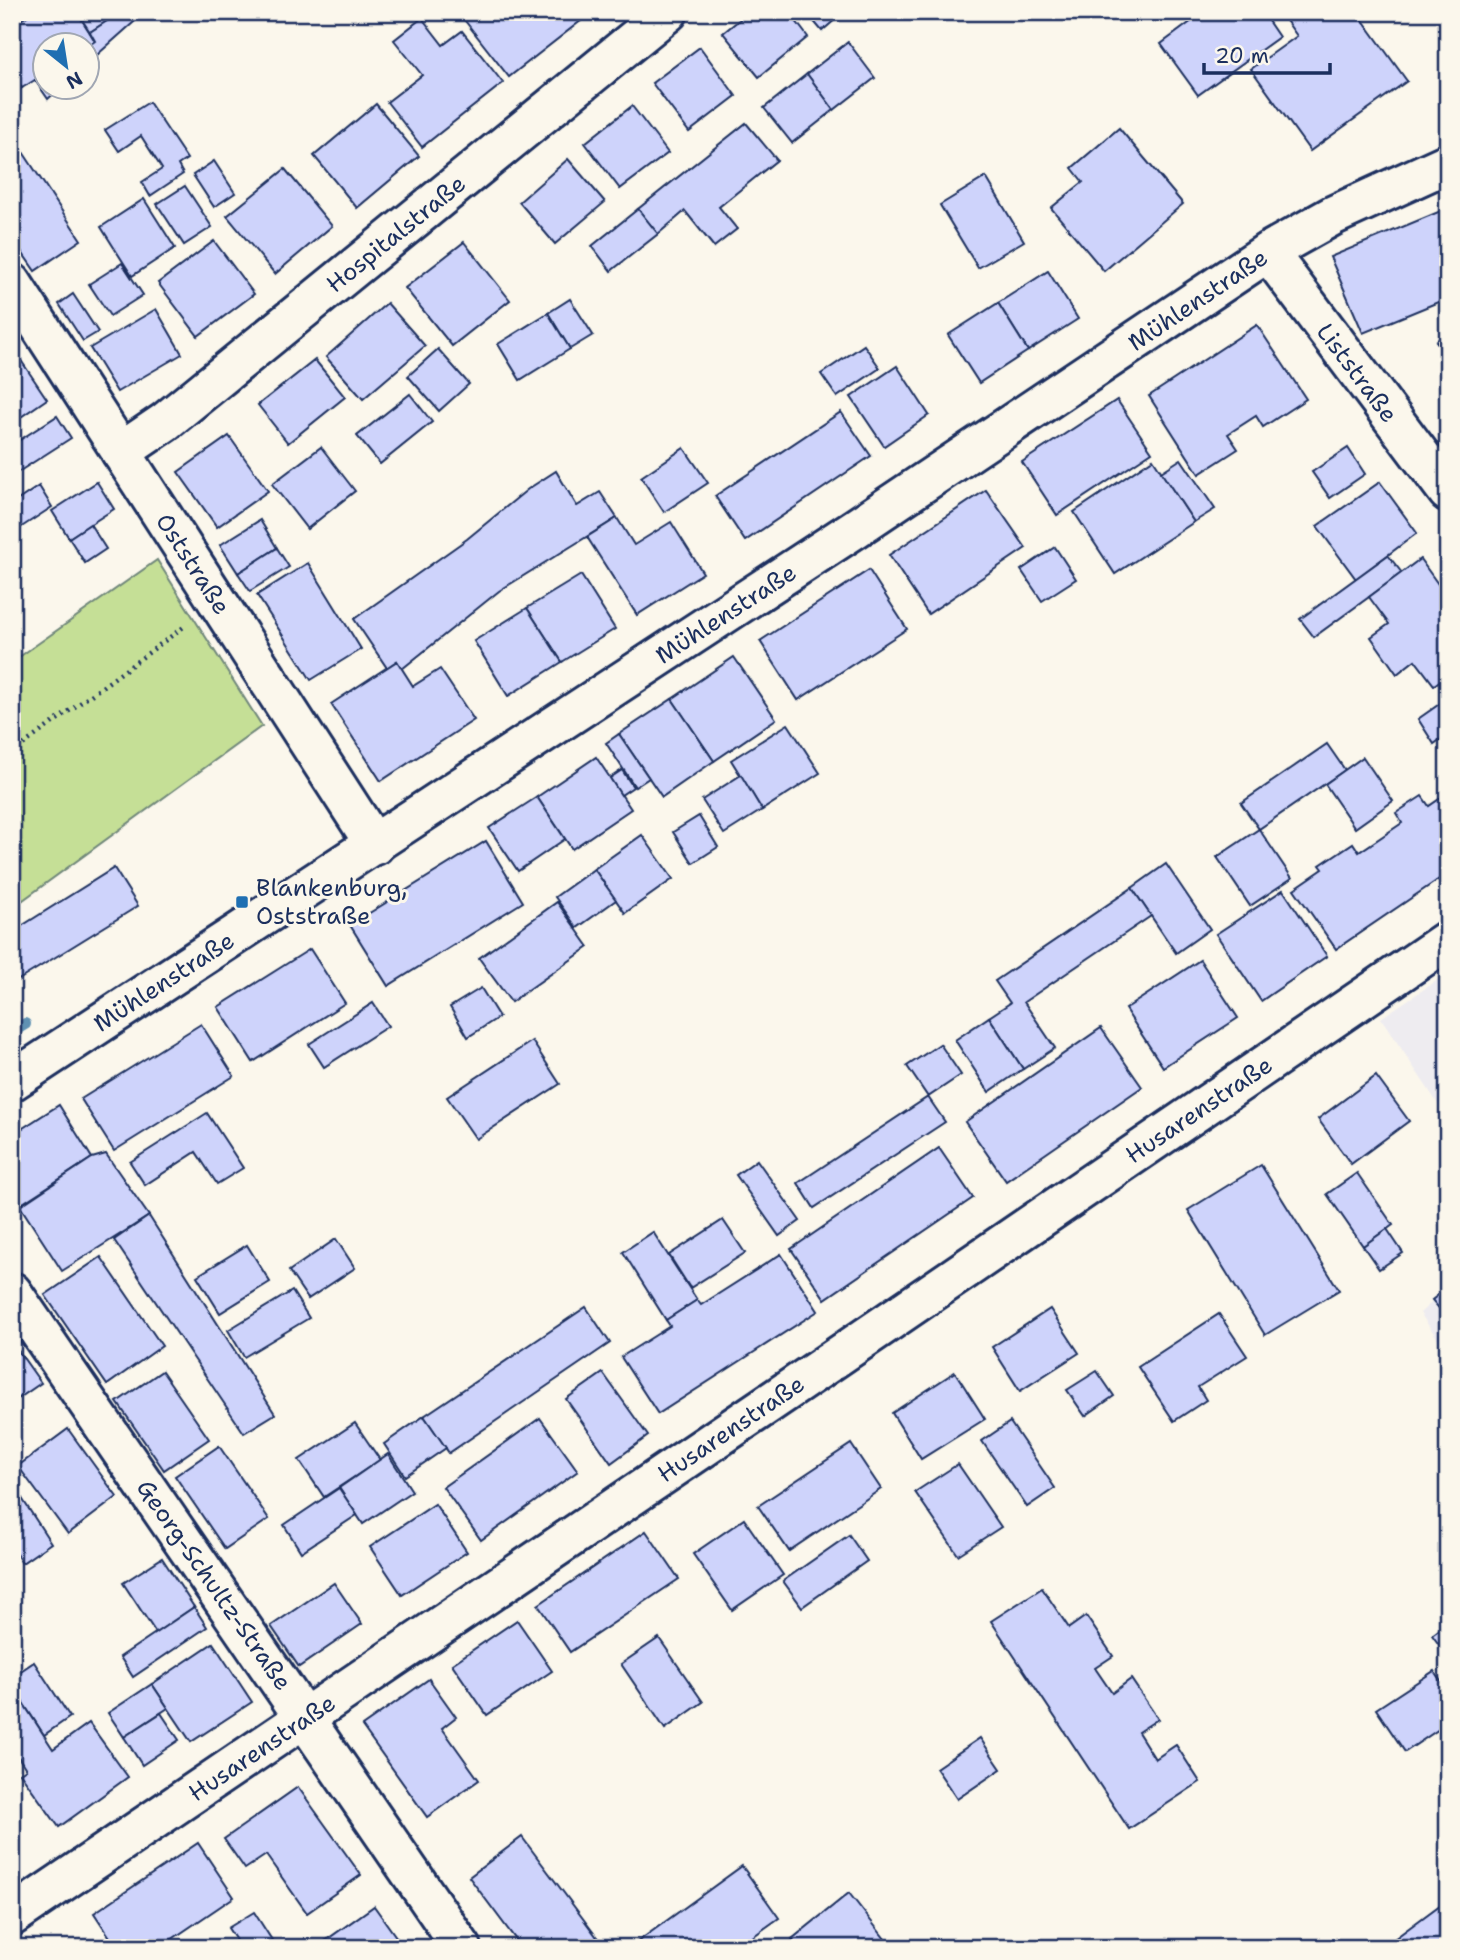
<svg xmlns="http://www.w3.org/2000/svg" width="1460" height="1960" font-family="'Shantell Sans',sans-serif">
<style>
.built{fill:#eeecf0}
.green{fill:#c5df96;stroke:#70877a;stroke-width:2}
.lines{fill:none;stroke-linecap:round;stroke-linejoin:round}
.stream{stroke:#5e91b3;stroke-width:12}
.building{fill:#ced3fb;stroke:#1b2f5e;stroke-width:2}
.street-casing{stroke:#1b2f5e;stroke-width:44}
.secondary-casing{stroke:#1b2f5e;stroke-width:44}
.path{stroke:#1b2f5e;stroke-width:4.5;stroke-dasharray:2 5;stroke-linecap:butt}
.street{stroke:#fbf7ec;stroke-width:38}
.secondary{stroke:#fbf7ec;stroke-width:38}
.poi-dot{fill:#1f6fb2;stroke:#fbf7ec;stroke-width:2.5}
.labels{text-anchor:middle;stroke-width:6;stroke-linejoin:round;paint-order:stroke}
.street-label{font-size:24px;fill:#1b2f5e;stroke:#fbf7ec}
.poi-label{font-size:24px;fill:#1b2f5e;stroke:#fbf7ec;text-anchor:start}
</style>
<rect width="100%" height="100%" fill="#fbf7ec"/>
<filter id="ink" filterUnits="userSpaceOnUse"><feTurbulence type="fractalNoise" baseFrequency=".0143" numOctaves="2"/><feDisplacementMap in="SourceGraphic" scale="14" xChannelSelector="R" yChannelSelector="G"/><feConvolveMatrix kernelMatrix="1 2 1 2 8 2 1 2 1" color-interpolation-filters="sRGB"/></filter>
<g filter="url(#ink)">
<g class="built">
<path d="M1448,973v146l-67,-101z"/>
<path d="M1448,1288v66l-28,-41z"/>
</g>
<path class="green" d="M157,560l105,166 -250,182v-246z"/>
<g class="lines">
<path class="stream" d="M12,1032l13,-8"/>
</g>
<g class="building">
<path d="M33,12h44l18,29 -7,5h-42v27l-24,15 -10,-14v-48z"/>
<path d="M77,12h44l-31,20z"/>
<path d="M121,12l22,2 -55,49v-17l7,-5 -5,-9z"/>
<path d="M468,12h116l3,4 -78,61 -47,-60z"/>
<path d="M749,12h40l19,25 -49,40 -36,-44z"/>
<path d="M806,12h38l-22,19z"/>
<path d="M1204,12h58l17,25 -81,58 -37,-51z"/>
<path d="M1280,12h77l50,69 -97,70 -59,-82 46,-33z"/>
<path d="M422,18l21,27 19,-14 41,52 -81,64 -35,-45 35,-27 -28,-35z"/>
<path d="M848,42l27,36 -41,32 -27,-36z"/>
<path d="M700,47l36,49 -47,36 -37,-49z"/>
<path d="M46,73v15h14l-12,11 -13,-19z"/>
<path d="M12,74l10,14 -10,6z"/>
<path d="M807,74l27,36 -42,33 -28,-35z"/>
<path d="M149,102l38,57 -9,6 5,9 -33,22 -8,-14 20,-13 -21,-33 -22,15 -14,-21z"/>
<path d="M376,104l43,52 -62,52 -43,-52z"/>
<path d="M632,106l36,47 -48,36 -35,-46z"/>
<path d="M746,123l31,37 -58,47 18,22 -23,18 -29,-36 -27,23 -20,-25z"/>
<path d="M1119,128l64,76 -79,67 -53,-63 32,-26 -11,-14z"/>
<path d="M21,149l60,91 -46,31 -23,-33v-83z"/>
<path d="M568,159l37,43 -50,42 -36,-42z"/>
<path d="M214,161l21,32 -21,14 -21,-32z"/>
<path d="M285,169l47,57 -57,48 -48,-58z"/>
<path d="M986,177l38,64 -46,27 -38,-63z"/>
<path d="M185,186l27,41 -28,18 -27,-41z"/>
<path d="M144,199l31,49 -43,28 -31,-49z"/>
<path d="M1448,208v90l-85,35 -33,-76z"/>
<path d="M638,209l20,25 -47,37 -19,-25z"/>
<path d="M214,241l40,53 -56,42 -40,-53z"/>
<path d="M464,242l46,58 -58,46 -47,-58z"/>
<path d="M122,263l21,32 -33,21 -21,-32z"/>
<path d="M1048,271l30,48 -50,32 -30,-48z"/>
<path d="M73,294l25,38 -15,9 -24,-37z"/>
<path d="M570,299l23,36 -23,14 -22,-36z"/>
<path d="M387,303l38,43 -62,53 -37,-42z"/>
<path d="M998,303l30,48 -49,32 -31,-48z"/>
<path d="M156,309l26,45 -65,38 -27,-44z"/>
<path d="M548,313l22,36 -50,31 -22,-36z"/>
<path d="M1257,325l49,74 -43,28 -7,-11 -28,18 10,15 -39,25 -50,-78z"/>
<path d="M1448,332v25l-12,-16z"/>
<path d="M864,345l16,23 -43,29 -16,-23z"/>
<path d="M438,349l31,35 -30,27 -31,-35z"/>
<path d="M14,350l33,49 -35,24v-71z"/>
<path d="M315,360l30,37 -57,46 -30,-38z"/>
<path d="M897,366l32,49 -45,31 -33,-49z"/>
<path d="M410,394l22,28 -52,42 -23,-28z"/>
<path d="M1117,400l35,52 -95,63 -35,-53z"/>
<path d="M841,412l30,44 -126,85 -30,-45z"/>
<path d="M57,416l14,22 -59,38v-31z"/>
<path d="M229,436l39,55 -51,36 -39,-55z"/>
<path d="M321,447l34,44 -48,38 -35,-45z"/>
<path d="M684,448l24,35 -44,29 -23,-35z"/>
<path d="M1348,448l17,26 -35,24 -18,-26z"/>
<path d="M1153,459l41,63 -79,52 -41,-62z"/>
<path d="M1181,459l34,50 -21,13 -33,-50z"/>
<path d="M556,471l21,35 23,-14 17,26 -118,73 -97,78 -5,-8 -10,7 -33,-49 113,-80 61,-50z"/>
<path d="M97,482l17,27 -45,29 -17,-27z"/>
<path d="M1380,482l37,51 -61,46 -39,-53z"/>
<path d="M39,486l13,21 -35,23 -5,-7v-19z"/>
<path d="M986,490l40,58 -98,66 -39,-59z"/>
<path d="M617,518l17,27 37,-23 32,51 -66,42 -50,-78z"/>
<path d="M260,520l17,28 -39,25 -18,-28z"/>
<path d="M90,524l16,25 -21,14 -16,-25z"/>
<path d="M1055,547l21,32 -34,22 -21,-31z"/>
<path d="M277,548l12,19 -39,24 -12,-18z"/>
<path d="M1388,555l14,18 -88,64 -14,-18z"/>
<path d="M1420,559l28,39v77l-14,10 -19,-25 -18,14 -26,-37 18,-13 -20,-27z"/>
<path d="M308,563l53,86 -50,31 -54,-85z"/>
<path d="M869,570l38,59 -109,71 -38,-59z"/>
<path d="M581,575l34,54 -53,33 -35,-54z"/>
<path d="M527,608l35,54 -54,34 -34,-55z"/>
<path d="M734,657l42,62 -62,42 -42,-62z"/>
<path d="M397,661l16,25 27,-17 34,51 -93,61 -50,-77z"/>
<path d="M1448,698v36l-14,10 -16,-25z"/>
<path d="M672,699l42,62 -52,36 -43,-63z"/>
<path d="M788,724l32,49 -58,37 -31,-50z"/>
<path d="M619,734l30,44 -14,9 -29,-44z"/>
<path d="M1327,744l18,26 -86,59 -18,-26z"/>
<path d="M596,757l35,52 -59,40 -35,-52z"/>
<path d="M1363,757l30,44 -38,27 -30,-44z"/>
<path d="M622,770l11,17 -12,8 -11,-17z"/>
<path d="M741,775l21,35 -38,24 -22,-34z"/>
<path d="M1448,793v80l-112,76 -42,-60 29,-20 -3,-4 33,-22 6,9 43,-29 -6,-10 26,-17 7,10z"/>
<path d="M537,797l28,42 -47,32 -29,-43z"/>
<path d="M699,816l19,31 -25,16 -20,-31z"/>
<path d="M1259,829l33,49 -42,28 -33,-49z"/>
<path d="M642,835l31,44 -48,34 -31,-44z"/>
<path d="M486,841l37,61 -135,84 -38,-61z"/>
<path d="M1166,864l44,65 -34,24 -44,-65z"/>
<path d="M114,868l24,38 -126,78v-52z"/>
<path d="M594,869l22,31 -39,28 -22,-31z"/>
<path d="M1132,888l19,28 -127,86 31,46 -32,21 -34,-52 21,-14 -15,-22z"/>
<path d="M1283,890l44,66 -66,45 -45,-67z"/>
<path d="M557,902l32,45 -78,55 -32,-44z"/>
<path d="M310,949l35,54 -92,59 -35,-55z"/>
<path d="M1200,960l38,58 -75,49 -38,-58z"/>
<path d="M481,988l18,29 -31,20 -18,-30z"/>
<path d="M373,1003l15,23 -64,41 -15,-23z"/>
<path d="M989,1017l34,52 -34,23 -34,-52z"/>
<path d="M201,1024l33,52 -120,75 -33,-52z"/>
<path d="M1101,1028l41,59 -136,94 -41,-59z"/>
<path d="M532,1041l28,43 -84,55 -29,-42z"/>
<path d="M940,1044l21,31 -33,22 -21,-31z"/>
<path d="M1376,1076l33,45 -58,43 -33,-45z"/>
<path d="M928,1097l17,25 -131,86 -16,-25z"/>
<path d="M59,1105l33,53 -80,52v-75z"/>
<path d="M207,1113l36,55 -26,16 -21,-32 -51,33 -15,-23z"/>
<path d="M939,1148l34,50 -148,101 -34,-50z"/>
<path d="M106,1154l43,62 -87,55 -42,-65 72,-48z"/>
<path d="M757,1160l43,61 -21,15 -43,-61z"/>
<path d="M1261,1165l78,125 -74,45 -77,-125z"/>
<path d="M1357,1173l36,52 -30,21 -36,-52z"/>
<path d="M149,1216l126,198 -31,19 -130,-193z"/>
<path d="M723,1220l22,33 -55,35 -21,-33z"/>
<path d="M1387,1229l16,24 -24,16 -16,-23z"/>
<path d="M653,1232l44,68 -31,20 -43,-68z"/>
<path d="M336,1239l19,29 -47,31 -19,-28z"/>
<path d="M247,1245l23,37 -50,31 -23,-37z"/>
<path d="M781,1254l37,57 -160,103 -37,-57 49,-31 -4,-6 31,-20 4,5z"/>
<path d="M101,1257l61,89 -55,39 -62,-90z"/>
<path d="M1448,1287v32l-16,-19z"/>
<path d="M292,1291l17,27 -65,39 -16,-27z"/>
<path d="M586,1307l24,36 -161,110 -25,-37z"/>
<path d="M1050,1309l29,44 -59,38 -28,-44z"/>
<path d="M1219,1314l28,42 -49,31 8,13 -32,21 -36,-54z"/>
<path d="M12,1342l29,41 -29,20z"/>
<path d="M162,1371l47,68 -45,31 -47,-68z"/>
<path d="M1097,1371l17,25 -29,20 -18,-26z"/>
<path d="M955,1372l30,47 -64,40 -29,-46z"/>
<path d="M603,1373l45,63 -37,27 -45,-64z"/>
<path d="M424,1416l22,32 -41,28 -21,-32z"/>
<path d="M540,1418l38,53 -97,69 -38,-53z"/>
<path d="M1010,1422l45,66 -28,19 -45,-66z"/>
<path d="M355,1423l25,37 -56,37 -25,-37z"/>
<path d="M68,1429l49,68 -49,37 -50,-68z"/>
<path d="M851,1444l30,45 -92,62 -31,-45z"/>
<path d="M219,1446l50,73 -44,30 -50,-73z"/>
<path d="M388,1454l24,37 -49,33 -24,-36z"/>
<path d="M958,1464l43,63 -43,28 -43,-63z"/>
<path d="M12,1483l39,60 -29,20 -10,-15z"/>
<path d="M339,1488l18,27 -56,37 -17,-27z"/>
<path d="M435,1504l32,48 -65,43 -32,-48z"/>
<path d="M744,1519l39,56 -51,35 -39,-56z"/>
<path d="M646,1531l33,48 -109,73 -32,-47z"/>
<path d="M849,1535l18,26 -65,46 -19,-26z"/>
<path d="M162,1558l32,49 -38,26 -33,-50z"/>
<path d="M334,1583l28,41 -63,43 -28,-41z"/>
<path d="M1042,1588l27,40 17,-12 27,40 -18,12 17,25 19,-14 27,40 -20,13 17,27 21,-14 24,37 -71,47 -138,-208z"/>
<path d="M194,1607l13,20 -74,50 -13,-20z"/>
<path d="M517,1620l35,51 -65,44 -35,-51z"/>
<path d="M1448,1623v34l-16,-22z"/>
<path d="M659,1638l44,64 -38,27 -44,-65z"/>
<path d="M213,1643l39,59 -61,40 -39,-58z"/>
<path d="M34,1662l36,55 -26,18 -32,-49v-9z"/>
<path d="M1434,1671l14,21v31l-43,29 -29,-43z"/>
<path d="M429,1679l27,38 -14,11 37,52 -52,37 -65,-91z"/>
<path d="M152,1684l16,24 -44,29 -16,-24z"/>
<path d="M12,1686l41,63 36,-26 39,54 -69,50 -39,-54 6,-4 -14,-22z"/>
<path d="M161,1713l18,27 -37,25 -18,-28z"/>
<path d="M980,1738l21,31 -44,30 -21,-31z"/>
<path d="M298,1787l63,88 -54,38 -41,-58 -21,14 -21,-30z"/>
<path d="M522,1837l83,111h-83l-53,-71z"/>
<path d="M198,1843l36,54 -75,51h-42l-23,-35z"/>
<path d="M742,1866l37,52 -42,30h-108z"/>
<path d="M849,1893l43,55h-93l-7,-9z"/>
<path d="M1448,1899v49h-66z"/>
<path d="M374,1906l30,42h-84l-2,-2z"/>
<path d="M254,1912l23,36h-36l-13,-20z"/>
</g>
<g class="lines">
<g class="street-casing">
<g id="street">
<path d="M1268,252l180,240"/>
<path d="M12,283l363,562"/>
<path d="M121,452l44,-30 503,-410"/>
<path d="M12,1292l450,656"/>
<path d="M12,1916l803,-544 633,-432"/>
</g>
</g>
<g class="secondary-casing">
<path id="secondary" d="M12,1081l844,-553 412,-276 66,-37 114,-52"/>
</g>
<path class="path" d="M12,753l173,-127"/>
<use href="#street" class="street"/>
<use href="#secondary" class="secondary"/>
</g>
</g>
<rect class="poi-dot" x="235" y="895" width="14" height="14" rx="3.5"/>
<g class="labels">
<g class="street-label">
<text transform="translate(396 234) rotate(-39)" y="8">Hospitalstraße</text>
<text transform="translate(1198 300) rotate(-34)" y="8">Mühlenstraße</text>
<text transform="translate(1357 373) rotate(53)" y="8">Liststraße</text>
<text transform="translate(193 564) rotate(57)" y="8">Oststraße</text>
<text transform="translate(726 614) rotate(-33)" y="8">Mühlenstraße</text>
<text transform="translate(164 982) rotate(-33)" y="8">Mühlenstraße</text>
<text transform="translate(1199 1110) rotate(-34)" y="8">Husarenstraße</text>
<text transform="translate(731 1429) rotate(-34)" y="8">Husarenstraße</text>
<text transform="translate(214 1585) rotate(55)" y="8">Georg-Schultz-Straße</text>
<text transform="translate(262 1748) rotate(-34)" y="8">Husarenstraße</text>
</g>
<g class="poi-label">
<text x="256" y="896">Blankenburg,<tspan x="256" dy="28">Oststraße</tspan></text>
</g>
</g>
<rect width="1460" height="1960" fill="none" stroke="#fbf7ec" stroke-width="42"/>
<rect x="21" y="21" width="1418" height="1918" fill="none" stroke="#1b2f5e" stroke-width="2.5" filter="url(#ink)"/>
<g transform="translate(66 66) rotate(150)"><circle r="33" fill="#fbf7ec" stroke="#a1a7b3" stroke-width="2"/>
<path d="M0-5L12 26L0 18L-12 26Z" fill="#1f6fb2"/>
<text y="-10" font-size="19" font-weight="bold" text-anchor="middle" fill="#1b2f5e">N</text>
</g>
<path d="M1204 63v10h126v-10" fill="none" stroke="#1b2f5e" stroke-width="3.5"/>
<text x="1215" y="63" font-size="21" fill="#1b2f5e" stroke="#fbf7ec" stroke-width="5" paint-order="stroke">20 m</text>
</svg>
